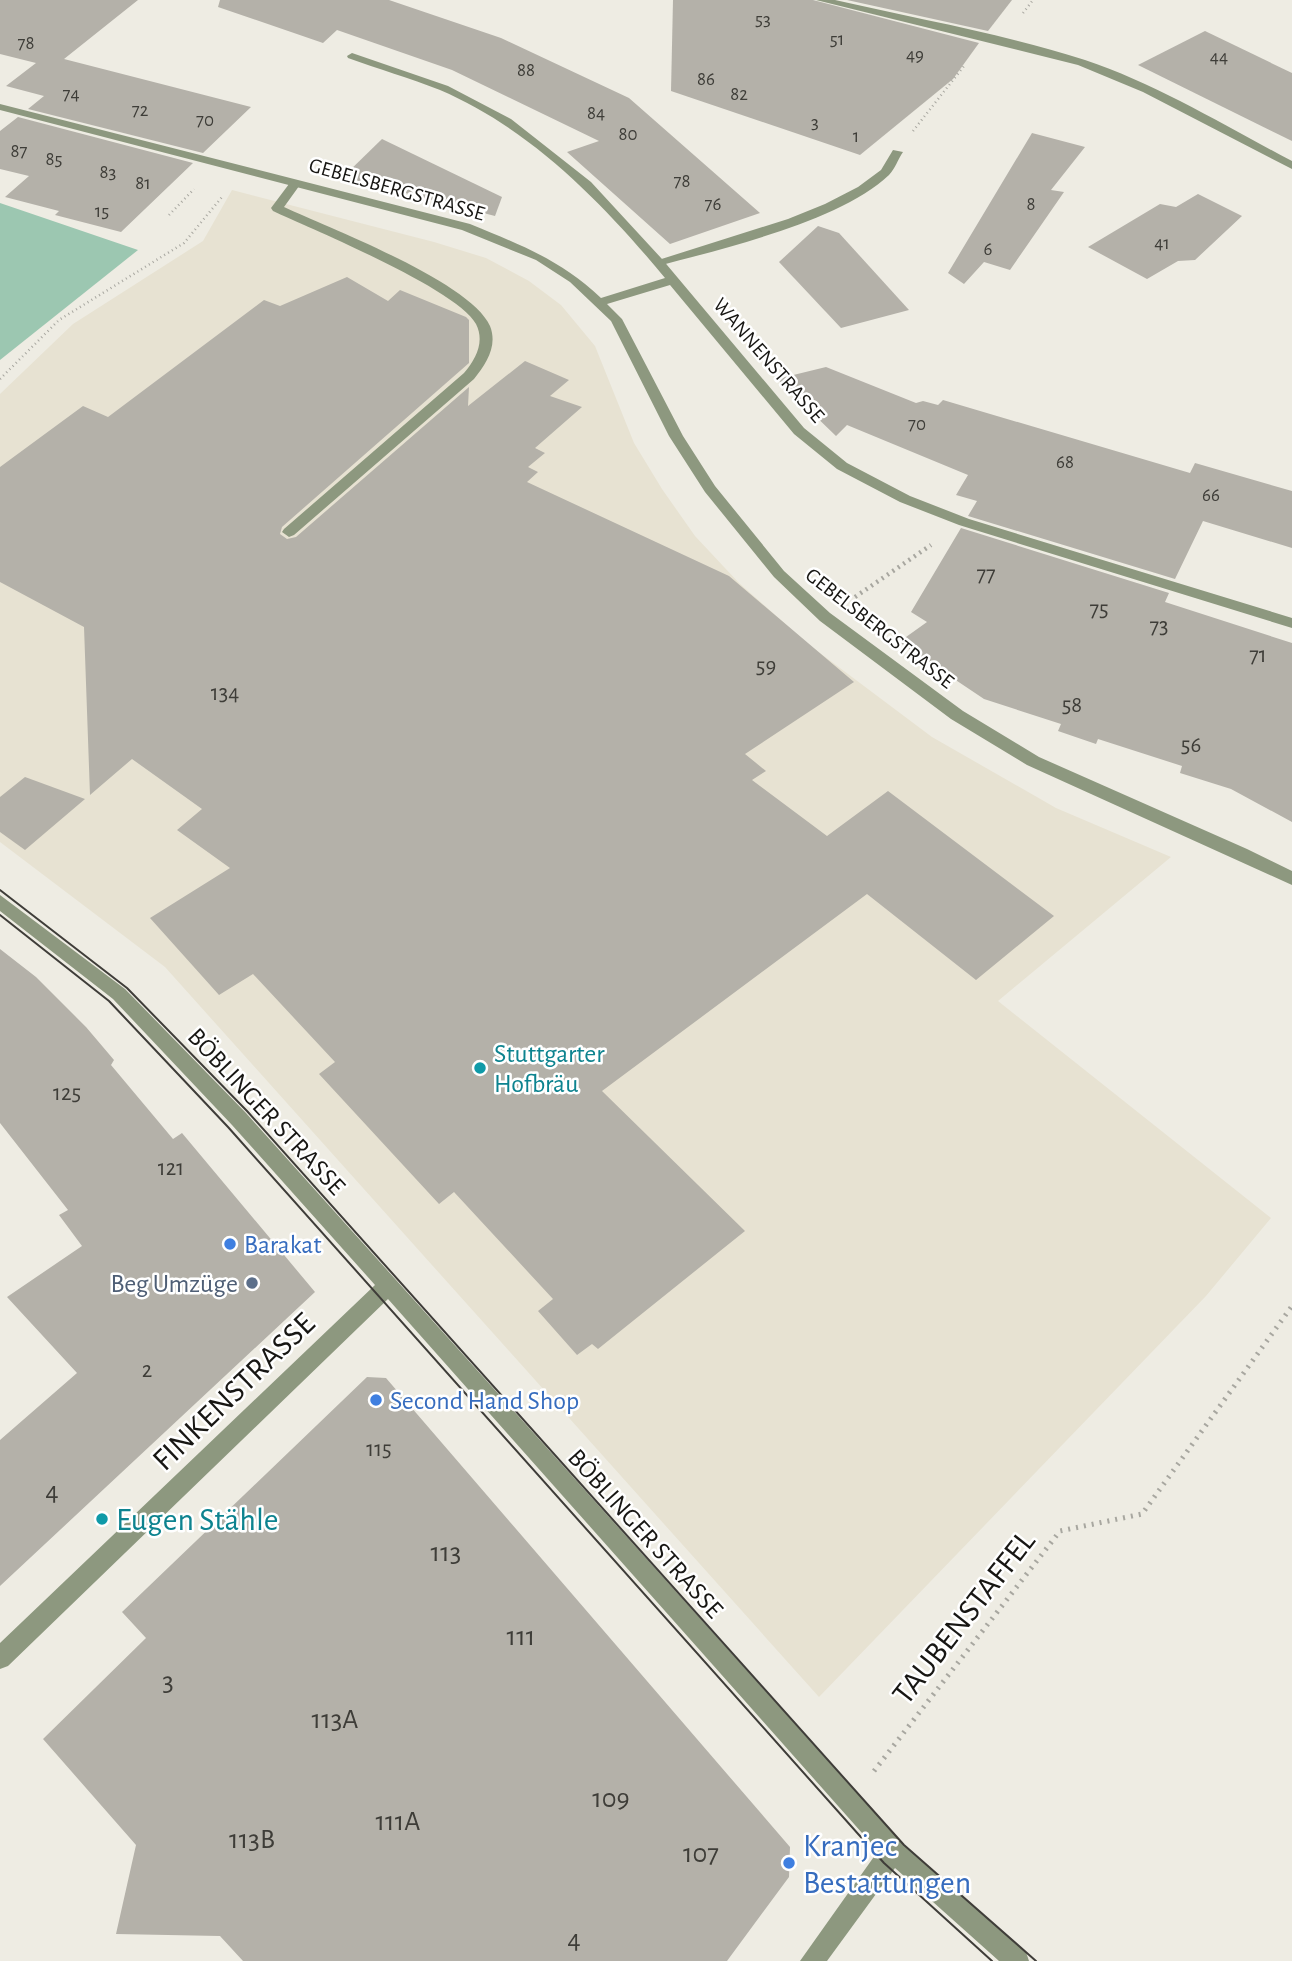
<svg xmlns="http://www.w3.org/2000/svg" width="1292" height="1961" font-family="'Alegreya Sans',sans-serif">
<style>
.built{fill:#e7e2d2}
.green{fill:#9cc7b1}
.building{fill:#b4b1a9}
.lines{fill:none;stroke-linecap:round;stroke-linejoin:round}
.path-far2{stroke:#a8a7a0;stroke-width:2.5;stroke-dasharray:1 3.5;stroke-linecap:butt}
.path-far1{stroke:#a8a7a0;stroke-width:4.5;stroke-dasharray:2 4.5;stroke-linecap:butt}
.path{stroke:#a8a7a0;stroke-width:5;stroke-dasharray:2 6;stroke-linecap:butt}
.service{fill:#8d987f;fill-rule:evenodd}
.minor{fill:#8d987f;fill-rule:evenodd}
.tram{stroke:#3f3d39;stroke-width:2}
.culture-dot{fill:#0f9aa8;stroke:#fff;stroke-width:2.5}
.shop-dot{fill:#3f7fe0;stroke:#fff;stroke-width:2.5}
.service-dot{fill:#5c6f8a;stroke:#fff;stroke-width:2.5}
.labels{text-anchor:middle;stroke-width:5;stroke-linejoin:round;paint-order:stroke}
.far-number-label{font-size:19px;fill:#3e3d38}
.far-street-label{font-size:21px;fill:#171613;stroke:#fff}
.number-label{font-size:23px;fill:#3e3d38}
.culture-label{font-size:26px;fill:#0d838f;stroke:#fff;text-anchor:start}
.street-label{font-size:26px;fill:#171613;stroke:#fff}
.shop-label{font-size:26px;fill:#366cbe;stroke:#fff;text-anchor:start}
.service-label{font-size:26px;fill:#4e5e75;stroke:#fff;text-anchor:end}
.near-number-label{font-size:28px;fill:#3e3d38}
.near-street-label{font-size:32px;fill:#171613;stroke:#fff}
.near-culture-label{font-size:32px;fill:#0d838f;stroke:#fff;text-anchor:start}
.near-shop-label{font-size:32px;fill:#366cbe;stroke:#fff;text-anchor:start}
</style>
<rect width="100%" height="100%" fill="#eeece3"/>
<path class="built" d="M232,190l202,52 52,16 43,23 32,24 34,41 39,97 28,46 33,47 44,47 69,61 124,93 124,71 115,49 -173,144 273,217 -65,78 -387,401 -654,-730 -165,-125v-448l73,-70 130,-83z"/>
<path class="green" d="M0,203l138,47 -138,110z"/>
<g class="building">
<path d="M0,0h138l-74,59 187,48 -48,46 -175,-44 16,-13 -38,-10 30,-23 -36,-9z"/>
<path d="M220,0h169l112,38 128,60 131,115 -90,31 -103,-92 32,-11 -147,-71 -115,-40 -14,13 -105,-36z"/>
<path d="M673,0h140l166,43 -26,36 -93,76 -189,-64z"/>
<path d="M847,0h165l-24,31z"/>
<path d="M1205,31l87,42v68l-154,-76z"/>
<path d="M18,117l175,46 -72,69 -66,-17 4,-4 -54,-14 24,-21 -29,-7v-38z"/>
<path d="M1032,133l53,14 -34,43 13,2 -54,78 -26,-8 -20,22 -16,-11z"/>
<path d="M382,139l120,58 -7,19 -152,-39z"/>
<path d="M1198,194l44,22 -47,44 -17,1 -31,18 -59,-32 72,-43 16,3z"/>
<path d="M818,226l21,7 70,77 -68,18 -62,-66z"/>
<path d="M347,277l41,24 12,-11 66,27 3,3v43l-187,164 -2,7 7,5 9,-2 173,-150 -1,19 57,-45 44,19 -19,16 32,11 -47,41 10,5 -17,14 10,5 -11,10 202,94 125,106 -109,72 21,17 -14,9 75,56 61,-45 166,125 -78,64 -109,-86 -265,197 143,140 -147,118 -6,-5 -15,11 -39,-44 15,-12 -99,-107 -15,12 -120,-130 16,-12 -82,-88 -34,21 -69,-77 80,-50 -53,-38 25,-21 -70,-50 -42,36 -6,-168 -84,-45v-115l83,-61 25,11 156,-117 16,6z"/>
<path d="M826,367l90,36 7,-2 15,4 5,-5 247,73 5,-10 97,28v57l-89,-27 -28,58 -207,-63 9,-15 -21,-6 12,-20 -121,-50 -11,11 -59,-57z"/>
<path d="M961,528l208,65 -4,9 127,41v179l-61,-33 -51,-16 2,-7 -84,-27 -2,5 -38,-13 3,-7 -77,-25 -85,-57 28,-20 -16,-10z"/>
<path d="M25,777l60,22 -60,51 -25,-18v-35z"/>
<path d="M0,949l36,28 50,50 28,33 -3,5 62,74 9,-6 133,159 -315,294v-146l77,-67 -70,-76 75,-51 -23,-31 9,-5 -68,-87z"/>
<path d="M367,1377l19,1 404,469 -1,30 -62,84h-484l-23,-25 -104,-2 20,-89 -93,-106 103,-101 -24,-26z"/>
</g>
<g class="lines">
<g class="path-far2">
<path d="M1023,13l10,-13"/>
<path d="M913,131l51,-65"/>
<path d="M169,215l25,-26"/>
<path d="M0,379l59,-59 125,-77 38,-46"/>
</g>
<path class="path-far1" d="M855,597l76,-52"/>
<path class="path" d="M874,1771l186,-240 82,-17 150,-208"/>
<g class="service">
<path d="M893,150l10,2c-5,7 -8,17 -14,23 -48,46 -167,74 -231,91l-6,-4 136,-43 37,-15 33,-17 23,-17z"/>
<path d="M292,180l10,2 -18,25c45,21 187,75 206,119 8,20 -4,38 -16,53l-180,156 -5,2 -7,-5 2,-3 180,-156c12,-14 21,-31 12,-49 -19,-35 -162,-94 -203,-113l-2,-3z"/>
</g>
<g class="minor">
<path d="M816,0h19c83,19 169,34 250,60 72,24 140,66 207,101v8l-149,-77 -65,-27z"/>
<path d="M352,53l96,33 63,33 80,63 71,77 142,169 43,35 63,33 59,23 323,99v10l-333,-103 -59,-23 -63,-33 -43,-35 -124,-149 -63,19 15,15 61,117 32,50 69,85 46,42 133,98 76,46 208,92 45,22v14l-265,-120 -76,-46 -131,-98 -46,-44 -69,-85 -36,-56 -58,-115 -41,-39 -34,-22 -74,-30 -462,-120v-6l470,120c51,21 91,36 131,74l64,-20c-62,-75 -134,-149 -225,-188 -30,-12 -62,-21 -92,-32l-1,-2z"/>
<path d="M0,895l125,94 121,124 655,729 125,110 3,9h-30l-104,-93 -68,93h-27l78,-110 -490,-552 -380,367 -8,3v-26l375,-358 -143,-160 -119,-126 -113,-88z"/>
</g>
<g class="tram">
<path d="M0,890l127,98 120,123 657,734 132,116"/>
<path d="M0,915l109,86 119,126 656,736 108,98"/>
</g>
</g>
<g class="culture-dot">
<circle cx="480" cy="1068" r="7"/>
<circle cx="102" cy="1519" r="7"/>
</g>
<g class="shop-dot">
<circle cx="230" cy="1244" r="7"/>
<circle cx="376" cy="1400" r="7"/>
<circle cx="789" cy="1863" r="7"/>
</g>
<circle class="service-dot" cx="252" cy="1283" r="7"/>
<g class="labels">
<g class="far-number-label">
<text x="763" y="25">53</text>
<text x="837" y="45">51</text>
<text x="26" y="49">78</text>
<text x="915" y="61">49</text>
<text x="1219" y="63">44</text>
<text x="526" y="76">88</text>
<text x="706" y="85">86</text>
<text x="71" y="100">74</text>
<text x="739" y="100">82</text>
<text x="140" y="116">72</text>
<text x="596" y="119">84</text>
<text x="205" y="126">70</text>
<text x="815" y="128">3</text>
<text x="628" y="140">80</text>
<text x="856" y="142">1</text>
<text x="19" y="157">87</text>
<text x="54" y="165">85</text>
<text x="108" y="178">83</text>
<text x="682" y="187">78</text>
<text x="143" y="189">81</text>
<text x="713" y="210">76</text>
<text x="1031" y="210">8</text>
<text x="102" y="217">15</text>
<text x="1162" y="249">41</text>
<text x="988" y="255">6</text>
<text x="917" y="430">70</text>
<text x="1065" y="468">68</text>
<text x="1211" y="501">66</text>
</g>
<g class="far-street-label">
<text transform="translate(397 189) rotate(16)" y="7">GEBELSBERGSTRASSE</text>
<text transform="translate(769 360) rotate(49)" y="7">WANNENSTRASSE</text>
<text transform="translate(880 628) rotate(38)" y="7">GEBELSBERGSTRASSE</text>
</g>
<g class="number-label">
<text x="986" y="581">77</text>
<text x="1099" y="616">75</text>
<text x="1159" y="633">73</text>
<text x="1258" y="662">71</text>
<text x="766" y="673">59</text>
<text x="225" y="700">134</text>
<text x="1072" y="712">58</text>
<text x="1191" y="752">56</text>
<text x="67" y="1100">125</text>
<text x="171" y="1175">121</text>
<text x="147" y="1377">2</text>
<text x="379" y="1456">115</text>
</g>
<g class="culture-label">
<text x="494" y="1062">Stuttgarter<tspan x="494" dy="30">Hofbräu</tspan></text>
</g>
<g class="street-label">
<text transform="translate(267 1111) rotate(47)" y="9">BÖBLINGER STRASSE</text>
<text transform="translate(646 1533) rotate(48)" y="9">BÖBLINGER STRASSE</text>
</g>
<g class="shop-label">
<text x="244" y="1253">Barakat</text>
<text x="390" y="1409">Second Hand Shop</text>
</g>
<g class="service-label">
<text x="238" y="1292">Beg Umzüge</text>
</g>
<g class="near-number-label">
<text x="52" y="1500">4</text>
<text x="446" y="1561">113</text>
<text x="521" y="1645">111</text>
<text x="168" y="1690">3</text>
<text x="335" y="1728">113A</text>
<text x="611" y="1807">109</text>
<text x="398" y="1830">111A</text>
<text x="252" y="1848">113B</text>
<text x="701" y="1862">107</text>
<text x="574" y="1948">4</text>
</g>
<g class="near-street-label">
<text transform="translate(233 1391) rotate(-44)" y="11">FINKENSTRASSE</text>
<text transform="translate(963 1617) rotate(-52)" y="11">TAUBENSTAFFEL</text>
</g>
<g class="near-culture-label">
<text x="116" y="1530">Eugen Stähle</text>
</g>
<g class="near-shop-label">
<text x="803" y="1856">Kranjec<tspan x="803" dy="37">Bestattungen</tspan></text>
</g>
</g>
</svg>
